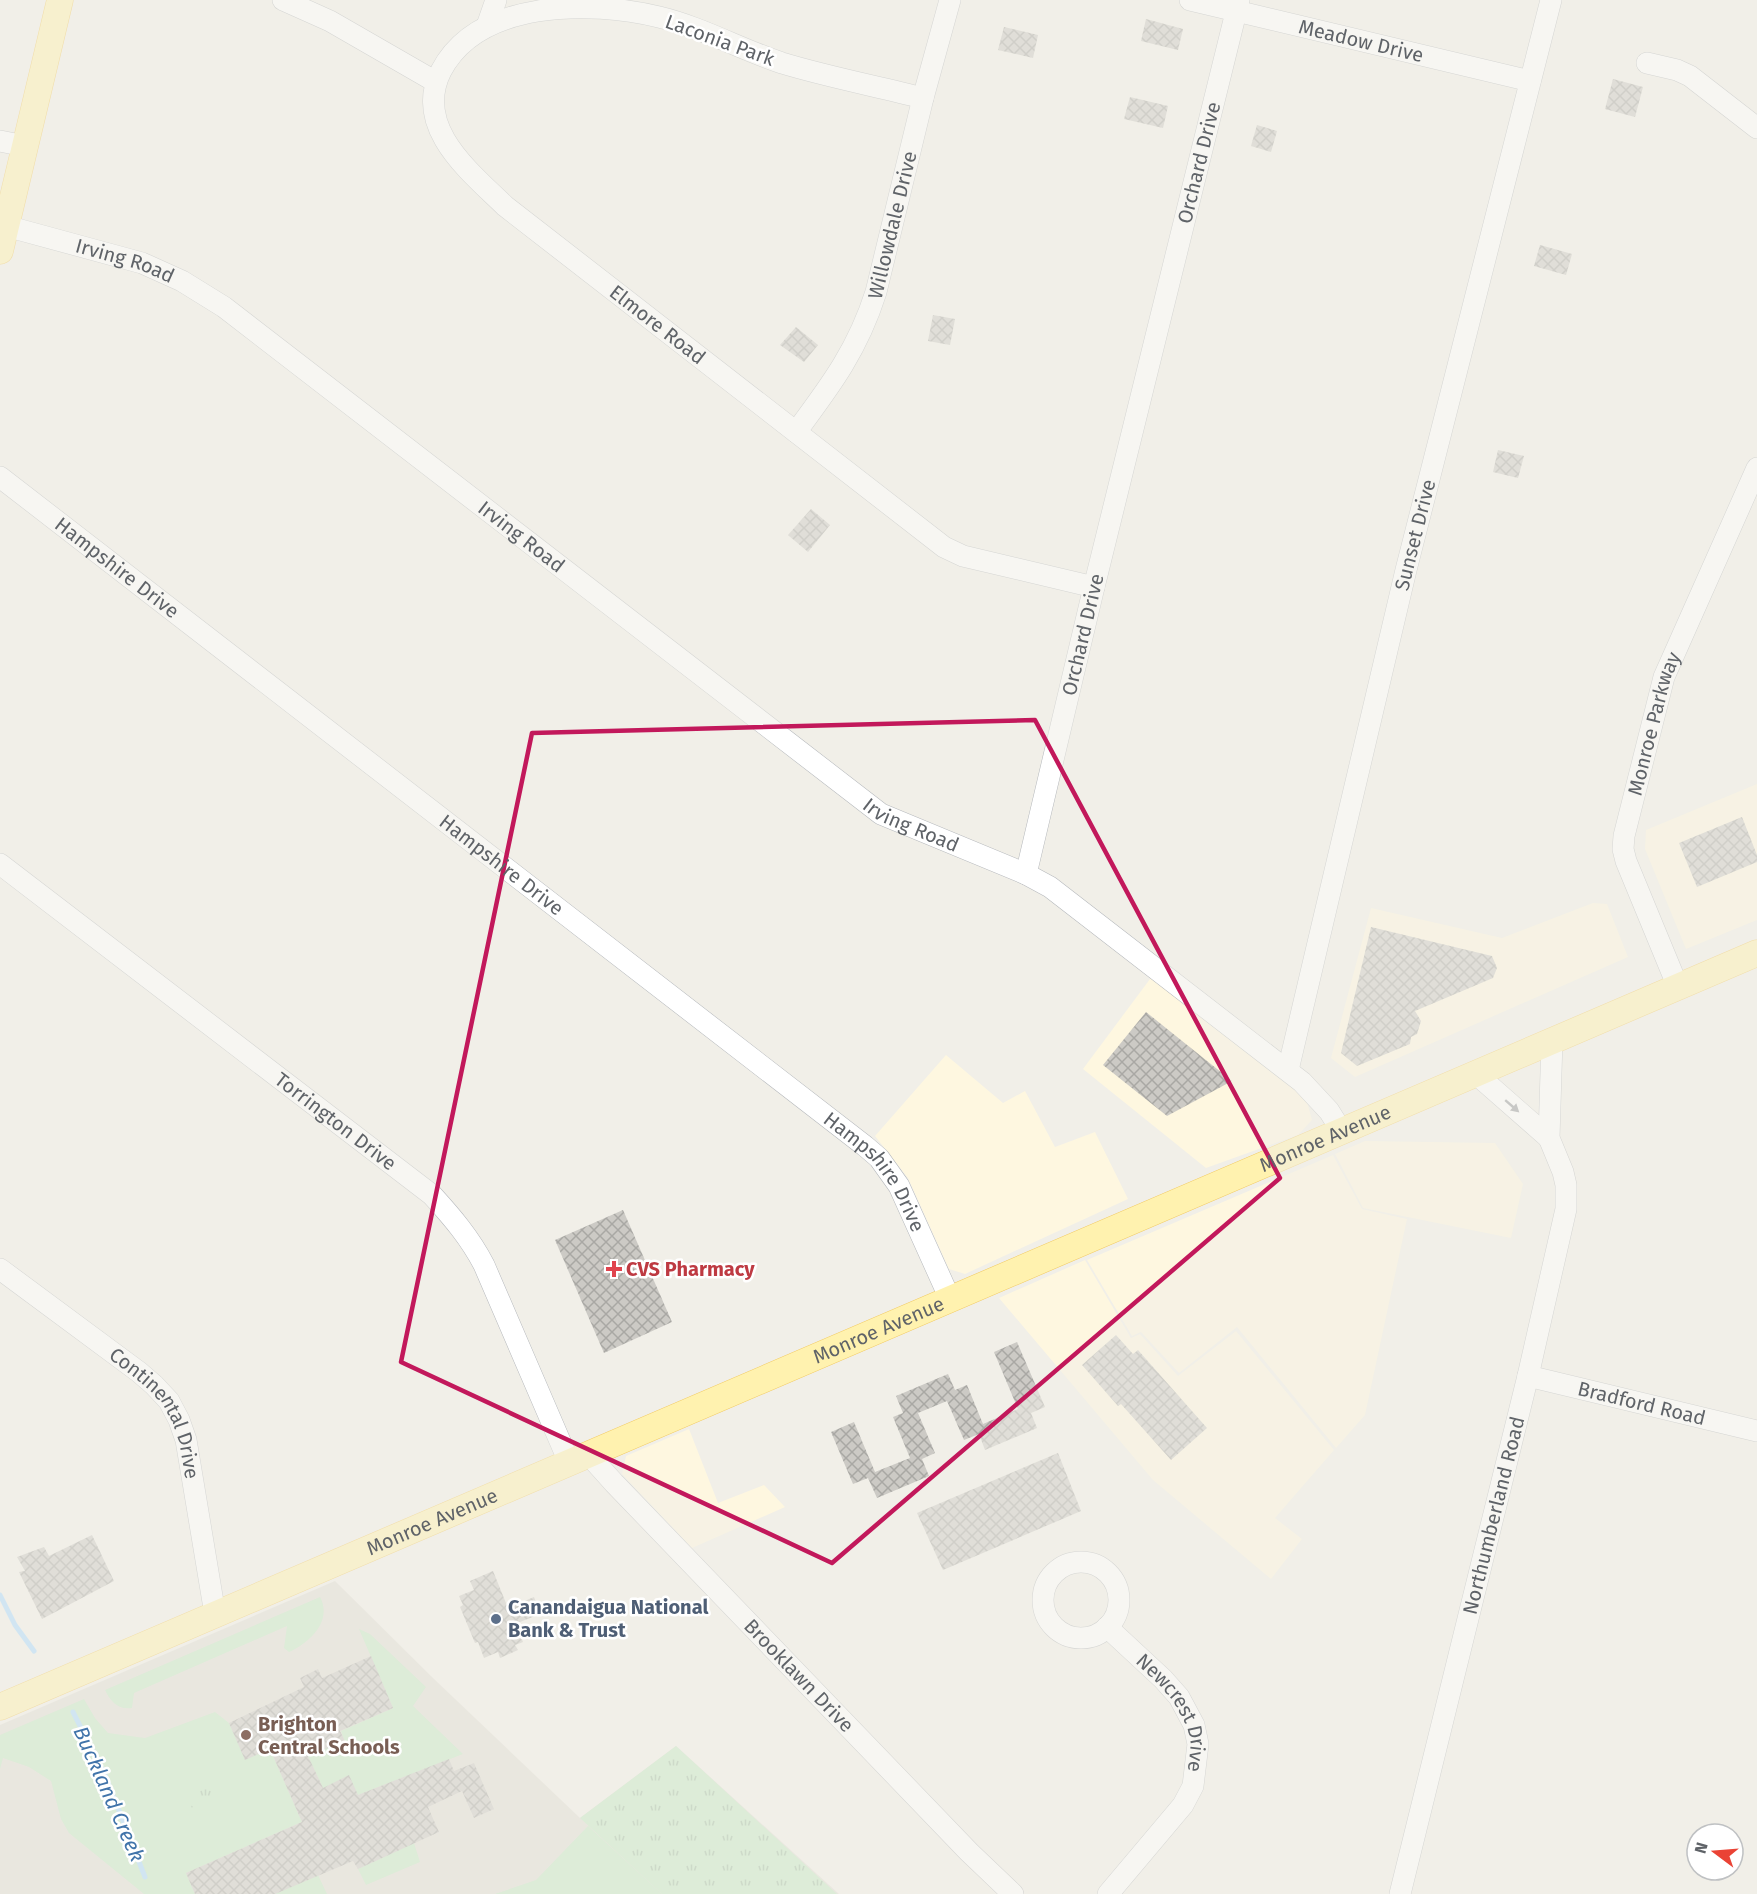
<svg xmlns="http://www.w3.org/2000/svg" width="1757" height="1894" font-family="'Fira Sans',sans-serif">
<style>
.commercial{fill:#fef7e0}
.education{fill:#e1ded6}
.grass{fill:#c5e8c5}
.park{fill:url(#park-tufts)}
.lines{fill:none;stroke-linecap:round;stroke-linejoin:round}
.stream{stroke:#aadaff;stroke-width:5}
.building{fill:url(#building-cross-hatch)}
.minor-casing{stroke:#b5b8bc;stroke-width:22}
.major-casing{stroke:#f2c960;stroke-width:27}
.minor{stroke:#fff;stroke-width:21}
.major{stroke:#fff2af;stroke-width:26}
.oneway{fill:#979a9d}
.marked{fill:none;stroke:#c2185b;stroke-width:4.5;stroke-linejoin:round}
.health-dot{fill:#e0444e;stroke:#fff;stroke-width:2}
.service-dot{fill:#5c6f8a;stroke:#fff;stroke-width:2}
.education-dot{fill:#8d6e63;stroke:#fff;stroke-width:2}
.labels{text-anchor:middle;stroke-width:5;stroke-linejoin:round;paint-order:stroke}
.street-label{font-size:20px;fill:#5f6368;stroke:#fff}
.health-label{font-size:20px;font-weight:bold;fill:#be3a42;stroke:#fff;text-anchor:start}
.service-label{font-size:20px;font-weight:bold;fill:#4e5e75;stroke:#fff;text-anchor:start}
.education-label{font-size:20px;font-weight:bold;fill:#785e54;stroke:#fff;text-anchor:start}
.water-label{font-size:21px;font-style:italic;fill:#4174aa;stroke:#fff}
</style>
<defs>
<pattern id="park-tufts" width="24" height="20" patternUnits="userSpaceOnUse" patternTransform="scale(1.5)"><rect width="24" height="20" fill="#c5e8c5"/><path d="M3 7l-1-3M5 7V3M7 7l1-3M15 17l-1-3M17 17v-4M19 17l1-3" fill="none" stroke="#a3c0a4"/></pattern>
<pattern id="building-cross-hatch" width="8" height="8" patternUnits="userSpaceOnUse" patternTransform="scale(1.5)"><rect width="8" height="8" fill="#cccac5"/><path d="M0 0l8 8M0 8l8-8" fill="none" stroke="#a9a8a4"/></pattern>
</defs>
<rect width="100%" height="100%" fill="#f1efe8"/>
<g class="commercial">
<path d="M1757,784v136l-71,29 -41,-100 1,-19z"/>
<path d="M1593,903l14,1 21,53 -273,120 -24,-19 40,-150 131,30z"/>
<path d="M1153,975l153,123 6,22 -14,15 -92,33 -123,-99z"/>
<path d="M946,1055l57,48 22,-12 30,56 40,-15 33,67 -163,75 -16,-5 -41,-91 -33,-42z"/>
<path d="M1365,1141l130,2 28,41 -12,54 -148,-30 -28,-54z"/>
<path d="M1333,1155l29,54 45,10 -42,196 -29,33 -99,-121 -58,46 -38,-41 -9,4 -45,-76z"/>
<path d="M1085,1260l46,78 9,-4 38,42 58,-45 98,119 -59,68 27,21 -31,40 -118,-99 -154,-182z"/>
<path d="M689,1429l29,74 46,-18 21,22 -93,41 -70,-74 4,-18z"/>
</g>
<path class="education" d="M335,1581l99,98 146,139 96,-72 163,148h-839v-169z"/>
<g class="grass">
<path d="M320,1597c13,24 -11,46 -31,55l-5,-4 3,-22 -153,67 -2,15c-14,2 -21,-6 -27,-18z"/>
<path d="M359,1629l11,5 56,53 -13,19 50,48 -105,41 -35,-7 -19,-40 40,-8 -3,-9 52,-23z"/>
<path d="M84,1699l11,19 13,15 37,5 70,-26 14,11 16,36 25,-10 32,73 -116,51 9,21h-51l-75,-61 -8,-14 -10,-38 -22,-14 -26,-9 -3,11v-34z"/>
<path d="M588,1826l74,68h-167l41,-14z"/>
<path d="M414,1843l6,19 -54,23 -8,-16z"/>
<path d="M318,1875l9,19h-52z"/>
</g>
<g class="park">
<path d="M676,1746l161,148h-175l-82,-76z"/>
<path d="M207,1777l9,20 -24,11 -9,-19z"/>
</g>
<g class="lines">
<g class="stream">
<path d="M0,1595l15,30 19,26"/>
<path d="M73,1712l32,63 40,102"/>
</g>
</g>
<g class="building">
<path d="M1146,19l37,10 -5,21 -37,-9z"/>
<path d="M1004,27l34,8 -5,23 -35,-8z"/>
<path d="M1613,79l30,8 -8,30 -30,-8z"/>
<path d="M1130,97l38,9 -5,22 -39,-9z"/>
<path d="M1257,125l20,6 -6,21 -20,-6z"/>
<path d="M1540,245l32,9 -6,21 -32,-9z"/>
<path d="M933,315l22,4 -5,26 -22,-4z"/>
<path d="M796,327l22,18 -14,17 -24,-17z"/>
<path d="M1498,450l26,6 -6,22 -25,-6z"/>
<path d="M811,509l19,16 -22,27 -20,-17z"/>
<path d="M1742,817l15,38v7l-60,25 -18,-44z"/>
<path d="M1371,927l121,29 5,12 -4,10 -78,33 6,10 -4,13 -6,3 -1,7 -53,22 -16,-13z"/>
<path d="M1146,1012l86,69 -65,35 -64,-51z"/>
<path d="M623,1210l49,112 -68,31 -49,-113z"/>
<path d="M1116,1335l17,19 5,-4 69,78 -36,32 -50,-56 -3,2 -36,-41z"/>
<path d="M1017,1342l28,65 -14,6 6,15 -52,22 -6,-16 -15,6 -17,-39 -29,12 17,40 -13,6 7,17 -52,22 -9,-20 -15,6 -22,-52 23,-10 21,50 35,-14 -17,-41 10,-4 -7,-17 52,-22 7,16 12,-5 16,39 35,-15 -24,-57z"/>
<path d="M1058,1453l23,58 -138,59 -26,-57z"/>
<path d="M92,1535l22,46 -72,38 -23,-47 6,-1 -8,-14 27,-10 5,9z"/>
<path d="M493,1571l15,37 26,-11 6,17 -25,10 8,18 -8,3 3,5 -18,8 -2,-6 -14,6 -6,-16 -3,1 -15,-36 3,-2 -4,-9 15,-6 -4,-9z"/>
<path d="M371,1656l22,52 -53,23 5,10 -37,15 15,32 26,-13 9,20 91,-36 5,12 20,-8 20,46 -20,9 -12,-27 -34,16 11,25 -81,37 -5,-8 -78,33h-80l-9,-21 116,-51 -32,-73 -25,11 -16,-37 75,-36 -4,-9 18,-9 4,9z"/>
</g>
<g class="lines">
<g class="minor-casing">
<g id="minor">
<path d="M283,0l47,21 106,61"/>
<path id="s1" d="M1190,0l340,81"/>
<path d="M488,23l8,-23"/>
<path d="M1647,63l30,7 13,6 67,52"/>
<path id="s2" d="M923,98c-47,-12 -95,-21 -141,-35 -42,-14 -81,-36 -123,-46 -69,-17 -181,-17 -218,54 -28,56 28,100 64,135l439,341 19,9 131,31"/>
<path d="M0,141l25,5"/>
<path id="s3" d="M6,226l136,37 40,18 42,26 657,507 145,60 24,13 252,195 27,29 12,19"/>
<path id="s4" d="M796,432c35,-47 62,-83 80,-140l47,-194 27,-98"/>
<path id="s5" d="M0,477l865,669 14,12 20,28 51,113"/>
<path id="s6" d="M0,864l432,331c20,22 38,43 52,70l85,197"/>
<path id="s7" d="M1026,874l68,-287 145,-587"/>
<path id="s8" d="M1678,987l-52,-126 -3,-12 1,-13 40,-159 93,-209"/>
<path id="s9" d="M1288,1070l118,-500 145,-570"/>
<path d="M1475,1073l74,65"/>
<path id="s10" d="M0,1269l139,103 15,13 15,16 10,19 7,20 29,174"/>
<path id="s11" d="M1528,1376l229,55"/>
<path id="s12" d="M588,1454l26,29 355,369 44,42"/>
<circle cx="1081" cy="1600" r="38"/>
<path id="s13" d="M1107,1627l56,52 16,18 15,28 4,19 -5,42 -10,19 -75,89"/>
<path id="s14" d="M1400,1894l128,-518 38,-167v-24l-3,-13 -14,-34 3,-98"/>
</g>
</g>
<g class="major-casing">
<g id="major">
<path d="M0,251l60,-251"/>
<path id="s15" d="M0,1707l1757,-754"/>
</g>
</g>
<use href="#minor" class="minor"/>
<use href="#major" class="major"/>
</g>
<defs><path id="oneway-solid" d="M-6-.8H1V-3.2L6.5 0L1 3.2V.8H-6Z" transform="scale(1.5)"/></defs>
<use class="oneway" href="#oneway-solid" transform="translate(1512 1106) rotate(41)"/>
<path d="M0 0H1757V1894H0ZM1035,720l245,458 -448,385 -431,-201 131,-629z" fill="#f1efe8" fill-opacity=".55" fill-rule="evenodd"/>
<path class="marked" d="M1035,720l245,458 -448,385 -431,-201 131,-629z"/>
<path class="health-dot" d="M611 1260h6v6h6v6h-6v6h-6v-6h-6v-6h6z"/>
<circle class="service-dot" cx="496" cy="1619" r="6"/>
<circle class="education-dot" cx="246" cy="1735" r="6"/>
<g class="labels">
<g class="street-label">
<text transform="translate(720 40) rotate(20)" y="7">Laconia Park</text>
<text dy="7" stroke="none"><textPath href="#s1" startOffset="176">Meadow Drive</textPath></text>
<text dy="7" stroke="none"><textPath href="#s7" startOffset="732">Orchard Drive</textPath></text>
<text dy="7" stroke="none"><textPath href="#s4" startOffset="231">Willowdale Drive</textPath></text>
<text dy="7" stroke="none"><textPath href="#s3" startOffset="124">Irving Road</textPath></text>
<text dy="7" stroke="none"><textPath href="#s2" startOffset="872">Elmore Road</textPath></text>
<text dy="7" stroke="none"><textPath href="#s9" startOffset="550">Sunset Drive</textPath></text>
<text dy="7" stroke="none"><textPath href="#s3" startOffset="610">Irving Road</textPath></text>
<text dy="7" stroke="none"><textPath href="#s5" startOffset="148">Hampshire Drive</textPath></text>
<text dy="7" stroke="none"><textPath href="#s7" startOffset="246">Orchard Drive</textPath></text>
<text dy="7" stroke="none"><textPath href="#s8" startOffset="278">Monroe Parkway</textPath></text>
<text dy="7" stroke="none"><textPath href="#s3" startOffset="1096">Irving Road</textPath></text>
<text dy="7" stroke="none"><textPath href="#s5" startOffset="634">Hampshire Drive</textPath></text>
<text dy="7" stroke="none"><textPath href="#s6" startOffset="423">Torrington Drive</textPath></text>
<text dy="7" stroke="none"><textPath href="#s15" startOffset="1442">Monroe Avenue</textPath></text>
<text dy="7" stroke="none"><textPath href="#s5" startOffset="1120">Hampshire Drive</textPath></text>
<text dy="7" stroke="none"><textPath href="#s15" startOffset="956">Monroe Avenue</textPath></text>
<text dy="7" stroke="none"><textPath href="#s11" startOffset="117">Bradford Road</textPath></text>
<text dy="7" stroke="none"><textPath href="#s10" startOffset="218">Continental Drive</textPath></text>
<text dy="7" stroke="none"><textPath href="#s14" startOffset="390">Northumberland Road</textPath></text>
<text dy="7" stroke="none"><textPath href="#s15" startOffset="470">Monroe Avenue</textPath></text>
<text dy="7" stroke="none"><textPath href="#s12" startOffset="306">Brooklawn Drive</textPath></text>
<text dy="7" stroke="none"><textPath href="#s13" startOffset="112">Newcrest Drive</textPath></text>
</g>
<g class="health-label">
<text x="626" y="1276">CVS Pharmacy</text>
</g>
<g class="service-label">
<text x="508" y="1614">Canandaigua National<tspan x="508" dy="23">Bank &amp; Trust</tspan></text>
</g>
<g class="education-label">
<text x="258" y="1731">Brighton<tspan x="258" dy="23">Central Schools</tspan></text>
</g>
<g class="water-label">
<text transform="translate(109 1794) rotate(66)" y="7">Buckland Creek</text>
</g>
</g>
<g transform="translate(1715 1852) rotate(286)"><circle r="28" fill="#ffffff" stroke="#bfc1c3" stroke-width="1.5"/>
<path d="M0-4.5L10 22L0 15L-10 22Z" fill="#ea4335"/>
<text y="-9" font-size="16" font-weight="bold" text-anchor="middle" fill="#5f6368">N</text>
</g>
</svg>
